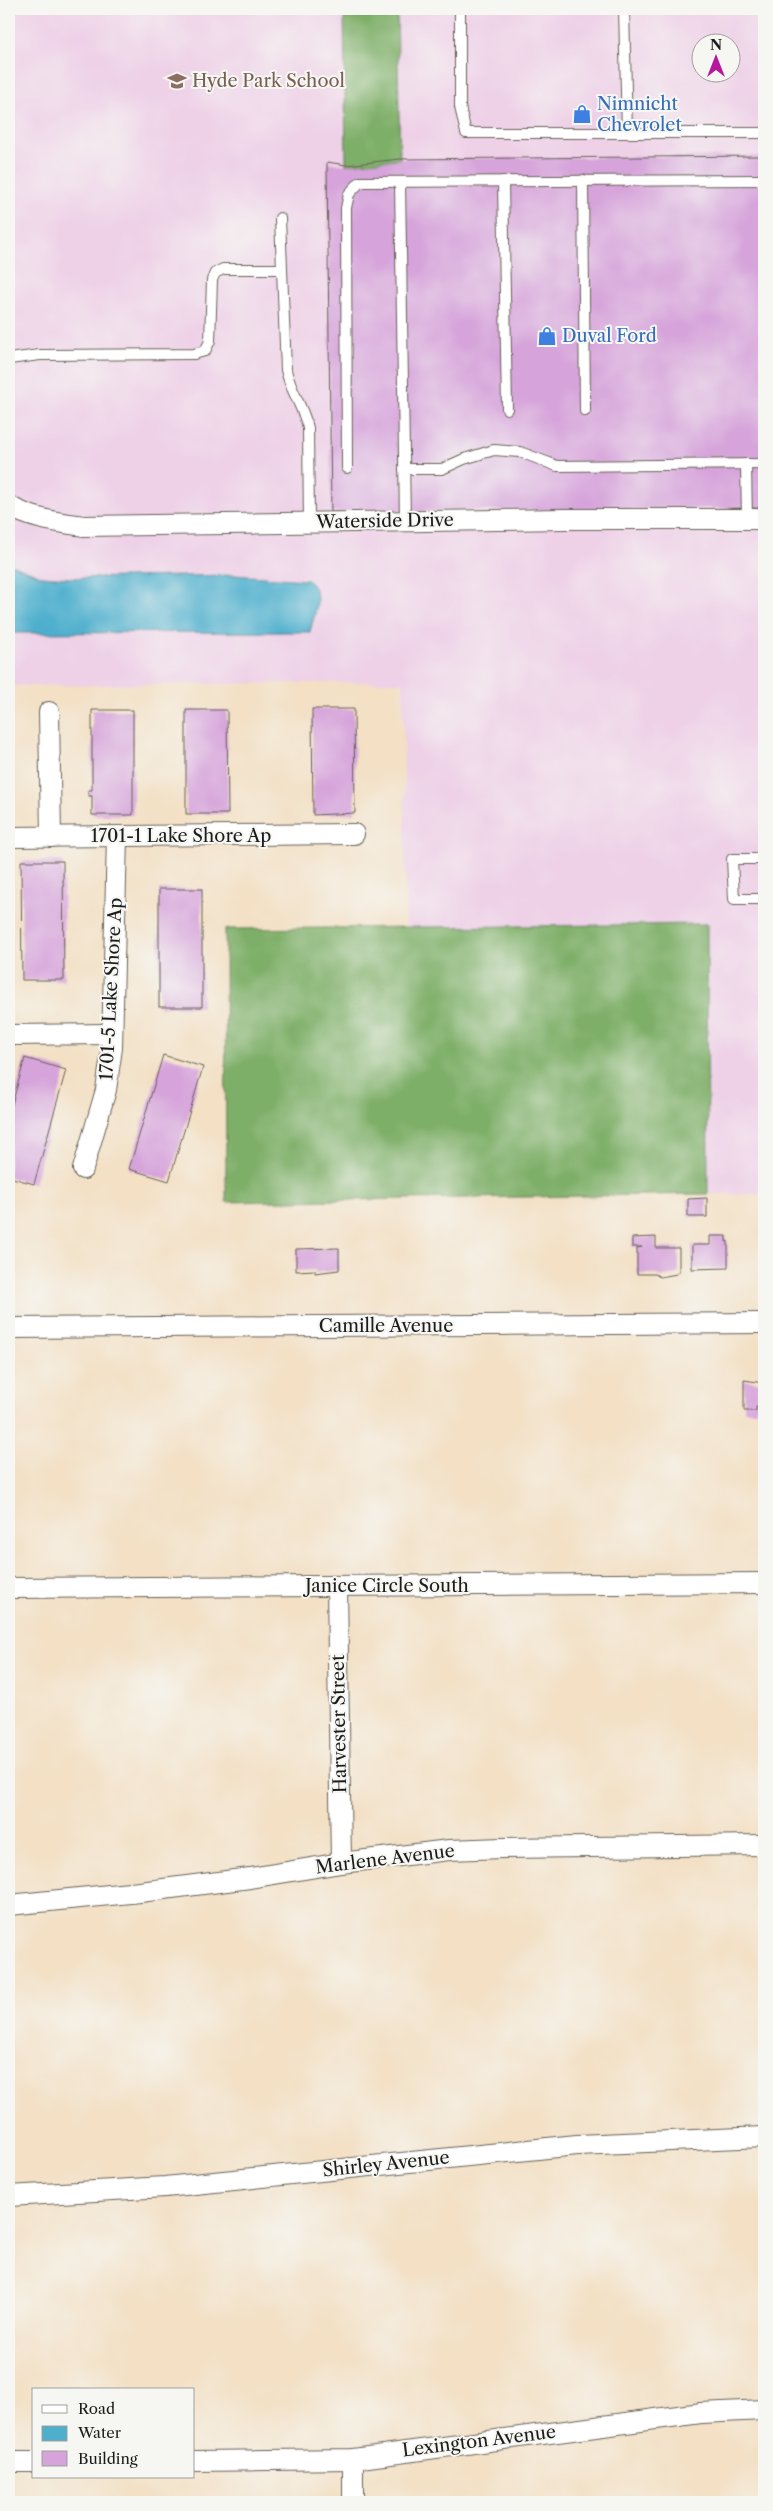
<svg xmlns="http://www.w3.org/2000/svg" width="773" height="2511" font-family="'Libre Caslon Text',serif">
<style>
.built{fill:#eed0e7;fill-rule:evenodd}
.forest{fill:#7eaf68;stroke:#4d6642}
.water{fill:#4eafcd;stroke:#356674}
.building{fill:#d6a3da}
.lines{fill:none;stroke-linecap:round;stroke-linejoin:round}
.lane-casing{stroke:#676157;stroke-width:12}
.street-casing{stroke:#676157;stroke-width:22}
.lane{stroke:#fff;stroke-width:10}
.street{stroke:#fff;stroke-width:20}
.labels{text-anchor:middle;stroke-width:4;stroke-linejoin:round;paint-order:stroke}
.education-label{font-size:18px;fill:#785e54;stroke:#f6f6f2;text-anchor:start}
.shop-label{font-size:18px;fill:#366cbe;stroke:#f6f6f2;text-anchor:start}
.street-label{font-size:18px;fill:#1c1c1c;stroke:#f6f6f2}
</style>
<rect width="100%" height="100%" fill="#f6f6f2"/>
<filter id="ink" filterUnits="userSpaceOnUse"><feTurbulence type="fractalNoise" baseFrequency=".02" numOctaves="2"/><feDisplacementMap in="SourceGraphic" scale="10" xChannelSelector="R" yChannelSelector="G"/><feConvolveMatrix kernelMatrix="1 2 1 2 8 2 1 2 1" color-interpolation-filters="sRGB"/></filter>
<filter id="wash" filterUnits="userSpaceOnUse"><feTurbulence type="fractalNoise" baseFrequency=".0096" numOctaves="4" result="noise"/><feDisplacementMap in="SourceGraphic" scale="20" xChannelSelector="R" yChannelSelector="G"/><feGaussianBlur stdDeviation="1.12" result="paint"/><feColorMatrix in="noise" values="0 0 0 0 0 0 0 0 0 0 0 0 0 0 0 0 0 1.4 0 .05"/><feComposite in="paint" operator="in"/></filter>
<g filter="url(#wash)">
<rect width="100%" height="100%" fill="#f3e0c5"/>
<g class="built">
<path d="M9,9h335l2,156 -19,-3 4,350 433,-4v686h-56l-1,-269 -301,3 -3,-246 -394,4z"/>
<path d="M397,9h367v147l-364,3zM700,42h30v30h-30z"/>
</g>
<g class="forest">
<path d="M344,9h53l3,150 -54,6z"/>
<path d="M707,924l1,270 -482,8 -1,-273z"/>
</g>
<path class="water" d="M9,563l32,13 31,2 163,-3 72,5c18,12 7,35 3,52l-301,1z"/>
<g id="blocks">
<g class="building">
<path d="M764,156v352l-433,4 -4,-350 19,3 54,-6z"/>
<path d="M312,709h42l1,104 -42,2z"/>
<path d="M92,710h41v105h-41v-19h-3l-1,-6h4z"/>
<path d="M186,710h41l1,104h-42z"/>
<path d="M21,861h42l1,119h-42z"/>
<rect x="159" y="889" width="43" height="118"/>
<path d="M163,1055l40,12 -34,114 -40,-12z"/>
<path d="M25,1058l41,12 -32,114 -25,-7v-62z"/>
<path d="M707,1198v19h-19v-18z"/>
<path d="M710,1236h16v6l2,-1v27l-36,1v-24h18z"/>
<path d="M656,1237v11h23v24l-2,2 -17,3 -5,-3h-18v-26l5,-1h-10v-9z"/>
<path d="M339,1248v22l-24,3v-3l-19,1v-22z"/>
<path d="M744,1380l20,3v24h-8v4h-12z"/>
</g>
</g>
</g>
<g filter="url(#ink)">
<use href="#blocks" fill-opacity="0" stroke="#676157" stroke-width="1"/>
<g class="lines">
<g class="lane-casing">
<g id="lane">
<path d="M460,9v98l6,26h298"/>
<path d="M624,9l3,124"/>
<path d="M583,180l2,231"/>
<path d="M503,181l4,228"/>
<path d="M400,182l5,339"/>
<path d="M280,218l6,152c5,22 17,37 22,58l1,94"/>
<path d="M9,359l31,-4 154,-1 11,-3 5,-10 2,-61 3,-7 8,-4h58"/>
<path d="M746,464l1,55"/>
<path d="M347,468l-1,-260 3,-14 11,-12 404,-2"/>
<path d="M404,469h38l22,-10 30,-9 26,2 37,14 207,-2"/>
<path d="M764,859h-32l2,40h30"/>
</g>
</g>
<g class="street-casing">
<g id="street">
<path d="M9,506c22,13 48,16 74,20l480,-7h201"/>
<path d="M49,712l2,125"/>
<path d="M9,837l345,-3"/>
<path d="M9,1035l103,-1"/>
<path d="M83,1169l23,-79 6,-42 5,-212"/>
<path d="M9,1328l755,-5"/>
<path d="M337,1586l4,277"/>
<path d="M9,1588l755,-5"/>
<path d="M9,1905l131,-13 110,-14 91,-15 108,-13 53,-2 262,-3"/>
<path d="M9,2196l156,-9 412,-42 187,-8"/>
<path d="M353,2459v43"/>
<path d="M194,2461l159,-2 348,-46 63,-3"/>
<path d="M9,2462h25"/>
</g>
</g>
<use href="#lane" class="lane"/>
<use href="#street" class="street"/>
</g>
</g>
<defs>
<g id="school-bare" transform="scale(1.5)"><path d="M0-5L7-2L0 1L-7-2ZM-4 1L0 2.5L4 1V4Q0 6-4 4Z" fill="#8d6e63" stroke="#f6f6f2" stroke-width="2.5" paint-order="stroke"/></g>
<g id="shop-bare" transform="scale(1.5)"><path d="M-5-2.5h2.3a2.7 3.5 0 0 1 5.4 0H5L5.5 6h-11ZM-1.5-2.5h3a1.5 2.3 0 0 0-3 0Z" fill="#3f7fe0" stroke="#f6f6f2" stroke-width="2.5" paint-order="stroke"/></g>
</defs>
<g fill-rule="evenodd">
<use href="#school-bare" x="177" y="81"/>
<use href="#shop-bare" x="582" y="114"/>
<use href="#shop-bare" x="547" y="336"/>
</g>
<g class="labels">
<g class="education-label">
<text x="192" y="87">Hyde Park School</text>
</g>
<g class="shop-label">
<text x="597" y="110">Nimnicht<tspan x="597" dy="21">Chevrolet</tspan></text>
<text x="562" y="342">Duval Ford</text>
</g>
<g class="street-label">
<text transform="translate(385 521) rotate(-1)" y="6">Waterside Drive</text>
<text x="181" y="842">1701-1 Lake Shore Ap</text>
<text transform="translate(111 989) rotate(-87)" y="6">1701-5 Lake Shore Ap</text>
<text x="386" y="1332">Camille Avenue</text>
<text x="387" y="1592">Janice Circle South</text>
<text transform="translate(339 1724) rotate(-91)" y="6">Harvester Street</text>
<text transform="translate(385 1859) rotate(-7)" y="6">Marlene Avenue</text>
<text transform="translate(386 2164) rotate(-6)" y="6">Shirley Avenue</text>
<text transform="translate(479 2441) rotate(-7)" y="6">Lexington Avenue</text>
</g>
</g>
<rect width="773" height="2511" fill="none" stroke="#f6f6f2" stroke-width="30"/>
<rect x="32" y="2388" width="162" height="90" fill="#f6f6f2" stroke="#9f9f9c"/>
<rect x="42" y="2405" width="25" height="8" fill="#ffffff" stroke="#9f9f9c"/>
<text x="78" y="2414" font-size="15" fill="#1c1c1c">Road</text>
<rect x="42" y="2426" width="25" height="15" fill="#4eafcd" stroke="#9f9f9c"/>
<text x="78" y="2438" font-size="15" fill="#1c1c1c">Water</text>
<rect x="42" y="2451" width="25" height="15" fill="#d6a3da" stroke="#9f9f9c"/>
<text x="78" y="2464" font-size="15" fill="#1c1c1c">Building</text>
<g transform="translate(716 58)"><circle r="24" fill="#f6f6f2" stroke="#9f9f9c"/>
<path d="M0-4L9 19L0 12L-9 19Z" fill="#b5179e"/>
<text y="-8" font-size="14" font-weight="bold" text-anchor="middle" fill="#1c1c1c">N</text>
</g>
</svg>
